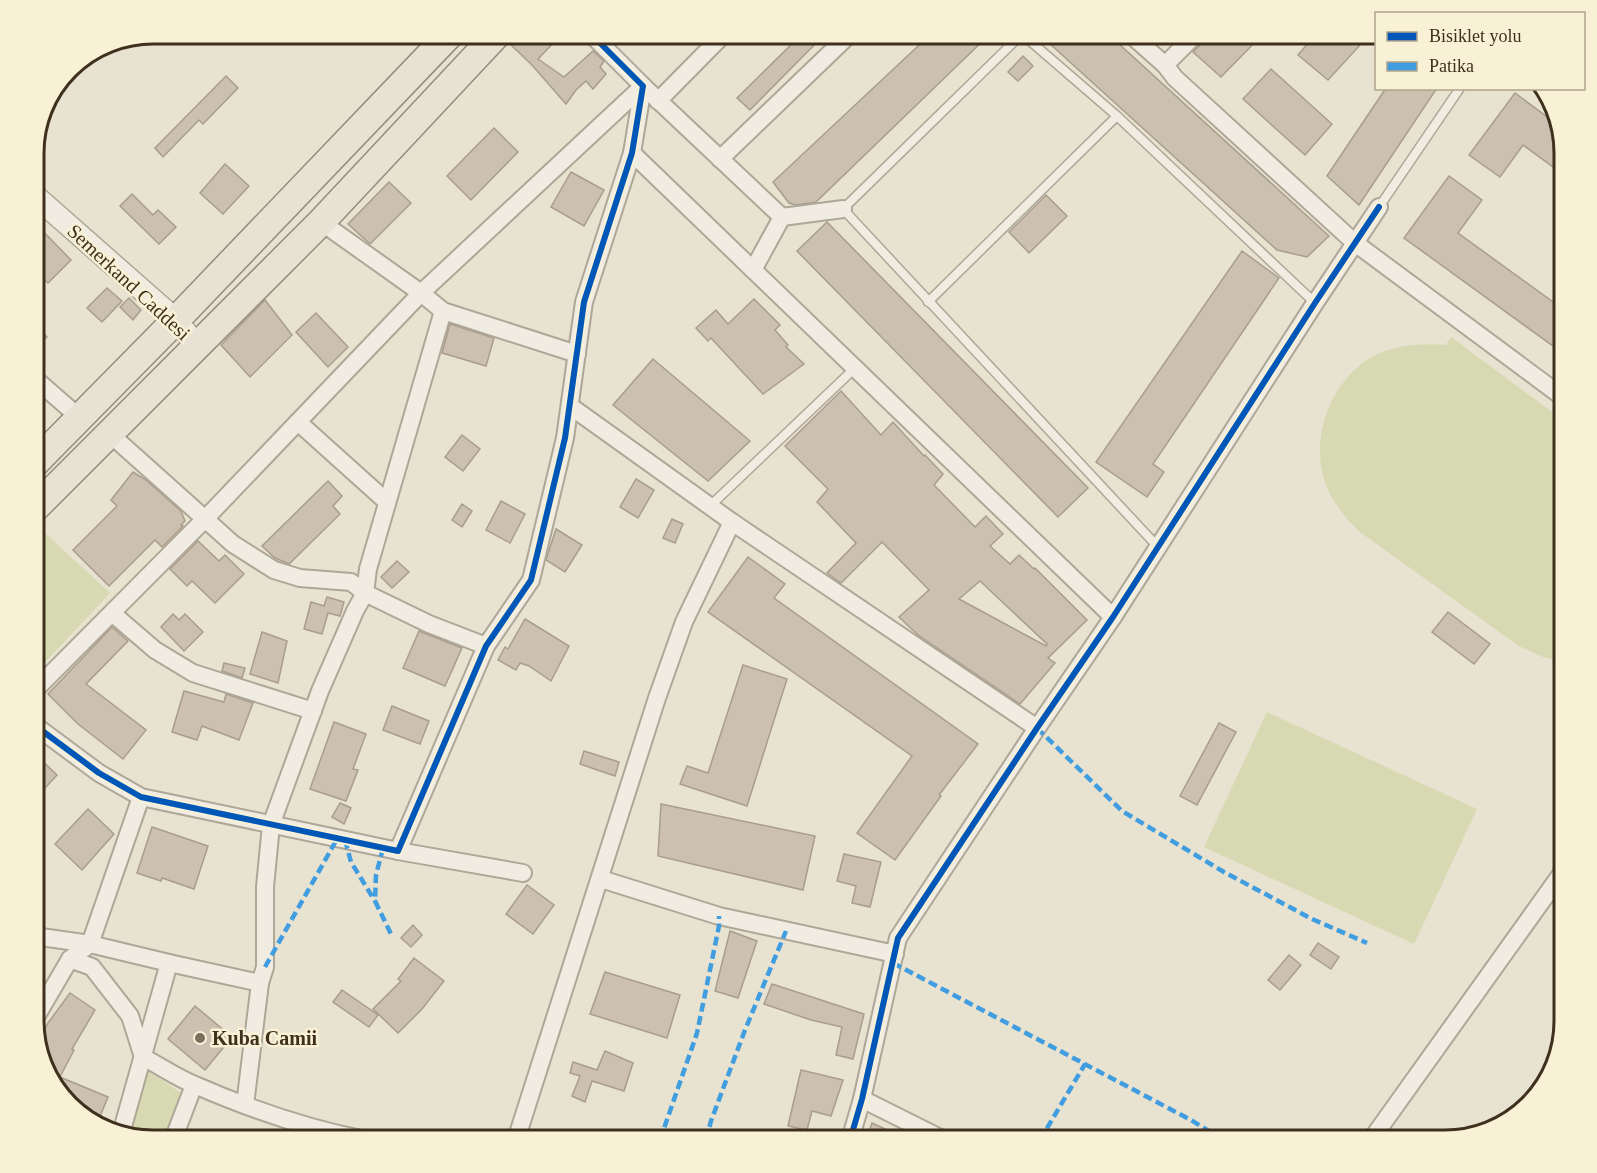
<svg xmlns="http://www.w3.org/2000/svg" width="1597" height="1173" font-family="'Times New Roman',serif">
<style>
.green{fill:#d6d9b1}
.building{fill:#ccc0b0;stroke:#a99d8e;stroke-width:1.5;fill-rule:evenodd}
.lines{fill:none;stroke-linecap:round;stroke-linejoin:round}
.service-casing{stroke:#aea798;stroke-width:11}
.minor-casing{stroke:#aea798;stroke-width:20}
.tertiary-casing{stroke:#aea798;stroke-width:24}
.primary-casing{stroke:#938c7f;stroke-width:30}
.service{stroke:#f0ece2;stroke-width:8}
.minor{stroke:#f0ece2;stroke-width:16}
.tertiary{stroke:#f0ece2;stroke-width:21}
.primary{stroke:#e7e2d3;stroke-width:27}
.quiet{stroke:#3f9de0;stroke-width:4.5;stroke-dasharray:9 4.5;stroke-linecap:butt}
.cycleway-casing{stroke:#f9f1d6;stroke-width:10}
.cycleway{stroke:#0057b8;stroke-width:6}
.poi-dot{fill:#7a6e5c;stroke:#f9f1d6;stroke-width:2}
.labels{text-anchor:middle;stroke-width:5;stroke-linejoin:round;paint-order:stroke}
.street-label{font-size:20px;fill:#3f301e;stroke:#f9f1d6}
.poi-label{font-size:20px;font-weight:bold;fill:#3f301e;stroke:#f9f1d6;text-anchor:start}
.rim{fill:none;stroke:#3f301e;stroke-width:3}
</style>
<rect width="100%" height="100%" fill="#e8e2d0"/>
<g class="green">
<path d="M1451,337l113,84v241l-21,-5 -24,-11 -159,-114c-15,-14 -29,-31 -36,-53 -13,-44 7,-97 46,-121 24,-14 50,-14 76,-13z"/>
<path d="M34,523l76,70 -77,82v-151z"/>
<path d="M1267,712l210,97 -63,135 -210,-97z"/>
<path d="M148,1071l33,22 -16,47h-13l-23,-8z"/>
</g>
<g class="building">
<path d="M520,33h43l-25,26 26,18 29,-26 11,10 -4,6 6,7 -13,15 -7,-8 -10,9 -10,14 -34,-39 -22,-21z"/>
<path d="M803,33h23l-76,77 -13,-12z"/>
<path d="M932,33h59l-175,169 -20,3 -7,-2 -16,-21z"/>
<path d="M1038,33h69l222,203 -22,21 -30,-7z"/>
<path d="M1207,33h57l-43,44 -28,-25 12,-12z"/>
<path d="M1317,33h54l-43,47 -30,-25z"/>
<path d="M1023,56l10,10 -15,15 -10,-9z"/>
<path d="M1271,69l61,55 -27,31 -62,-56z"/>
<path d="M226,76l12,12 -35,36 -4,-4 -36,37 -8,-9z"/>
<path d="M1386,88h51l-78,117 -32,-29z"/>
<path d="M1515,93l43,32 6,27v23l-41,-30 -23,32 -31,-22z"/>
<path d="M494,128l24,24 -47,48 -24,-24z"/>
<path d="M225,164l24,22 -26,28 -23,-21z"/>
<path d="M571,172l33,18 -20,36 -33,-19z"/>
<path d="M1449,176l33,24 -24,33 106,77v44l-160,-116z"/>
<path d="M389,182l22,21 -41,41 -22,-20z"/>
<path d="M132,194l21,21 5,-5 18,17 -17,17 -39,-38z"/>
<path d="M1046,195l21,21 -38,37 -20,-21z"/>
<path d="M33,221l38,39 -23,23 -15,-14z"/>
<path d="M827,222l261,266 -30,29 -261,-266z"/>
<path d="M1242,251l37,27 -126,186 11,8 -17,25 -51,-35z"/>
<path d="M107,288l15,13 -20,21 -15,-14z"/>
<path d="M129,298l12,12 -8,10 -13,-13z"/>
<path d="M754,299l26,26 -5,5 13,15 -2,2 18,17 -41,30 -52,-56 -3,3 -12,-13 20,-18 12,14z"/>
<path d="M265,300l27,35 -42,42 -29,-32z"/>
<path d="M316,313l32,34 -20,20 -32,-35z"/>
<path d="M33,322l14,15 -14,13z"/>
<path d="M450,324l44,14 -8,28 -44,-13z"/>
<path d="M653,359l97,82 -42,40 -95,-76z"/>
<path d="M841,391l40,44 12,-13 31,34 1,-1 18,19 -9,11 41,42 11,-11 17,18 -13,12 20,18 9,-9 15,14 1,-1 52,52 -39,38 7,5 -35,41 -102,-69 -19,-18 30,-27 -47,-48 -41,41 -14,-10 29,-30 -39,-41 11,-13 -43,-43zM980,581l67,63 -1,2 -87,-47z"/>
<path d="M462,435l18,14 -17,22 -18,-14z"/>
<path d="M133,472l13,8 35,31 4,10 -4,4 2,1 -21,21 -7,-7 -46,46 -36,-36 44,-44 -6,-6z"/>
<path d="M636,479l18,11 -16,28 -18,-11z"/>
<path d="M328,481l14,15 -9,10 7,8 -51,50 -14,-6 -13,-12z"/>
<path d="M501,501l24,13 -15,29 -24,-13z"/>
<path d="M462,504l10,7 -10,16 -10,-7z"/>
<path d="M672,519l11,5 -8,19 -12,-5z"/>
<path d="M556,529l26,16 -17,27 -19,-12z"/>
<path d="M198,541l21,20 6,-6 19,19 -29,29 -23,-22 -5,5 -17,-17z"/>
<path d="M748,557l37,27 -11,14 204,146 -39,51 2,1 -46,64 -38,-27 55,-77 -204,-144z"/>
<path d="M397,561l12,11 -17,16 -11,-11z"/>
<path d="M327,597l17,5 -4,14 -12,-3 -6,21 -18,-5 7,-27 13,4z"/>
<path d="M1448,612l42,32 -16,20 -42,-32z"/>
<path d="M173,614l6,6 6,-6 18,18 -19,19 -23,-24z"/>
<path d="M525,619l44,27 -18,35 -22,-15 -9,-3 -4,7 -18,-10 7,-13 3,2z"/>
<path d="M112,627l16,14 -42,43 60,46 -23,29 -45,-35 -30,-30z"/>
<path d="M419,631l43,17 -17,38 -42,-18z"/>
<path d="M262,632l25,9 -9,42 -28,-9z"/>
<path d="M224,663l21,5 -3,10 -20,-7z"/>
<path d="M743,665l44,14 -40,127 -67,-22 7,-18 21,7z"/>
<path d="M184,691l40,11 2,-8 27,9 -14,37 -37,-14 -5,14 -25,-8z"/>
<path d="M392,706l37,15 -9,23 -37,-14z"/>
<path d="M334,722l32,12 -13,35 5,1 -12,31 -36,-12z"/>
<path d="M1219,723l17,9 -39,73 -17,-9z"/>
<path d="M584,751l35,11 -4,14 -35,-12z"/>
<path d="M33,752l24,23 -24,26z"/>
<path d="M340,803l11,5 -7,16 -12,-7z"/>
<path d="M661,804l154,32 -12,54 -145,-34z"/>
<path d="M88,809l26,25 -32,36 -27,-26z"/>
<path d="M152,827l56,19 -14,43 -32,-11 -1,3 -24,-8z"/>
<path d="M844,854l37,8 -11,45 -18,-4 4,-17 -19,-5z"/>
<path d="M527,885l27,20 -21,29 -27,-20z"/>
<path d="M413,925l9,10 -11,12 -10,-9z"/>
<path d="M730,931l27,10 -19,57 -23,-7z"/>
<path d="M1318,943l21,14 -8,12 -21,-14z"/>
<path d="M1289,955l12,10 -21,25 -12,-10z"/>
<path d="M414,958l30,23 -22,28 -24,24 -25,-24 28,-28 -3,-2z"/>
<path d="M605,972l75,23 -13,43 -77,-24z"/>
<path d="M772,984l92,30 -11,45 -17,-4 6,-28 -31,-7 -47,-16z"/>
<path d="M342,990l36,25 -9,12 -36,-25z"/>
<path d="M70,993l25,17 -23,39 2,1 -14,27 48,20 -9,22 -25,-10 -25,-29 -11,-37 10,-20z"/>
<path d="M195,1006l37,31 -27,33 -37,-31z"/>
<path d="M605,1051l28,12 -9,28 -32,-10 -7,21 -13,-6 8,-20 -10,-3 3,-11 24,8z"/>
<path d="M801,1070l42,10 -12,36 -19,-5 -5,19 -19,-4z"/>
<path d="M872,1123l37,17h-43z"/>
</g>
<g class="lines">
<g class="service-casing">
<g id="service">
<path d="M1379,207l81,-119"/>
<path d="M928,302l189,-186"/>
<path d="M710,506l145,-138"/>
<path d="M1158,547l-315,-338 179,-175 95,82 198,187"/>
</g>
</g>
<g class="minor-casing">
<g id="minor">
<path d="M1129,33l36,32 32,-32"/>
<path d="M1165,65l10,13 180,165 209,155"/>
<path d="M658,101l67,-68"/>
<path d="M632,153l481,464"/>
<path d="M720,159l131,-126"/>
<path d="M321,222l100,71 22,18 134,43"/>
<path d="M753,270l29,-53"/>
<path d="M33,377l47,41"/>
<path d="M570,406l162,116 305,206"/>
<path d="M298,422l89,80"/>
<path d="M110,434l123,110 41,26 26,8 51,4 14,11 64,31 57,22"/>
<path d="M112,613l43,37 38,23 120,38"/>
<path d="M33,692l172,-173 216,-226 222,-207 139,131 61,-8"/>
<path d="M33,724l66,49 42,24 257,54 88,-205 45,-66 34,-142 19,-136 48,-149 11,-67 -53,-53"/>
<path d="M398,851l125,22"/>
<path d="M601,879l118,37 176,38"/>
<path d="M33,931l8,6 49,7 79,19 -47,167"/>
<path d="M70,959l22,8 38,49 13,41c17,9 34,21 52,28 55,24 113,44 171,55"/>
<path d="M169,963l91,20"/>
<path d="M33,1022l37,-63 20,-15 51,-147"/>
<path d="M862,1099l82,41"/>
<path d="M245,1105l15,-122 5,-16v-80l6,-62 49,-134 35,-80 10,-18 3,-24 75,-258"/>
<path d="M173,1140l21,-55"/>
<path d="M516,1140l141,-442 27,-76 48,-100"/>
<path d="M850,1140l12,-41 36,-161 139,-210 76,-111 202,-314 64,-96"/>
<path d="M1371,1140l193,-270"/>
</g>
</g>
<g class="tertiary-casing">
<path id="tertiary" d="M33,194l143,126 22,27"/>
</g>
<g class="primary-casing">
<g id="primary">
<path d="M33,465l143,-145 275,-287"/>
<path d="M33,510l288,-288 177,-189"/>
</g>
</g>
<use href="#service" class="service"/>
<use href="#minor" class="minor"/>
<use href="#tertiary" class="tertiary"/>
<use href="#primary" class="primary"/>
<g class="quiet">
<path d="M1037,728l85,83 102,61 88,47 55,24"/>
<path d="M345,840l6,22 24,39"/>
<path d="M383,848l-7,27 -1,26 16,33"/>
<path d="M893,963l298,157 32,20"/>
<path d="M265,967l72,-128"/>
<path d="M660,1140l37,-107 22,-107v-10"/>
<path d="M706,1140l5,-19 34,-91 41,-99"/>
<path d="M1040,1140l45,-76"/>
</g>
<g class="cycleway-casing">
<g id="cycleway">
<path d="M33,724l66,49 42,24 257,54 88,-205 45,-66 34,-142 19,-136 48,-149 11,-67 -53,-53"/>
<path d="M850,1140l12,-41 36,-161 139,-210 76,-111 202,-314 64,-96"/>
</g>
</g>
<use href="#cycleway" class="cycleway"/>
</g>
<circle class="poi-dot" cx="200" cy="1038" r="6"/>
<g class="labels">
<g class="street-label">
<text transform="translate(129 282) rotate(43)" y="7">Semerkand Caddesi</text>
</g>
<g class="poi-label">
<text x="212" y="1045">Kuba Camii</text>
</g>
</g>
<path d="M0 0H1597V1173H0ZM153 44H1445A109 109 0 0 1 1554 153V1021A109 109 0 0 1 1445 1130H153A109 109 0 0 1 44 1021V153A109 109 0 0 1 153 44Z" fill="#f9f1d6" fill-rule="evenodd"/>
<path class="rim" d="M153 44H1445A109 109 0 0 1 1554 153V1021A109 109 0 0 1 1445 1130H153A109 109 0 0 1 44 1021V153A109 109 0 0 1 153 44Z"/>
<rect x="1375" y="12" width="210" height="78" fill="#f9f1d6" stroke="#afa48c" stroke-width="1.5"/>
<rect x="1387" y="32" width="30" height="9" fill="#0057b8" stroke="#afa48c" stroke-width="1.5"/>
<text x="1429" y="42" font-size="18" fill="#3f301e">Bisiklet yolu</text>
<rect x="1387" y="62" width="30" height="9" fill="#3f9de0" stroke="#afa48c" stroke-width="1.5"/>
<text x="1429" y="72" font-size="18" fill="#3f301e">Patika</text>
</svg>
